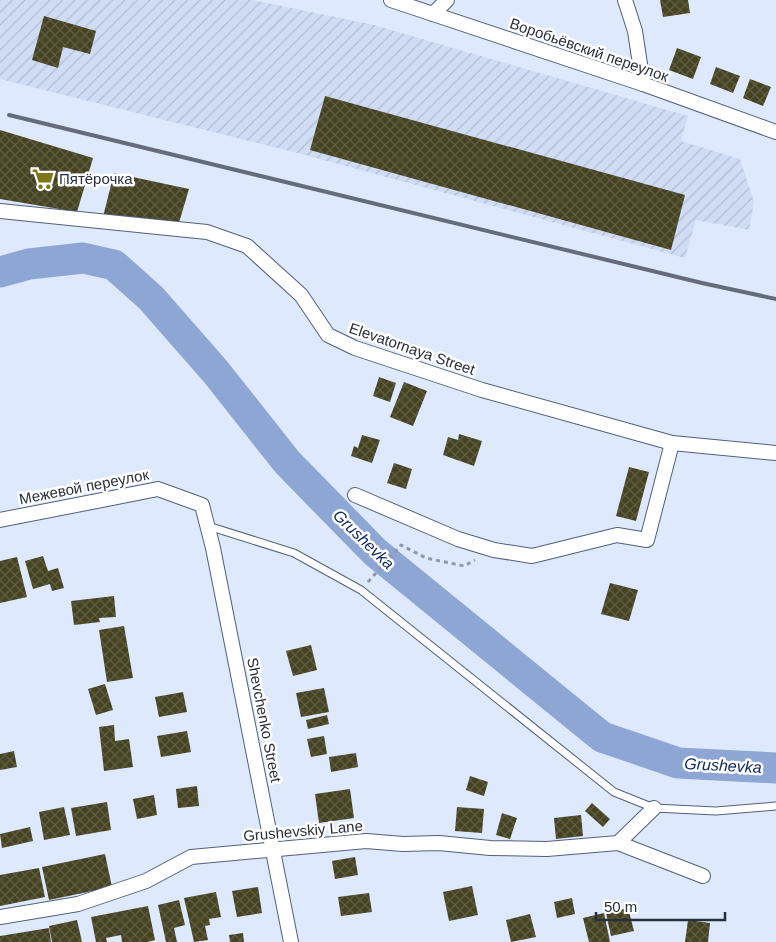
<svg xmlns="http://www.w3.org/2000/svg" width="776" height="942" font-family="Helvetica,sans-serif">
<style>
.industrial{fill:url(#industrial-furrows)}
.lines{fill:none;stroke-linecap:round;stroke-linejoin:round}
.river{stroke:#8ea6d3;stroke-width:31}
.building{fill:url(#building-cross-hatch)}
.lane-casing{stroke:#51607c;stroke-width:9}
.street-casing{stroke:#51607c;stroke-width:16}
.path{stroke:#8f98a9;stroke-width:3;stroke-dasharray:4 4;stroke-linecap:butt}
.lane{stroke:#fff;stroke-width:7}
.street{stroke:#fff;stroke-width:14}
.rail{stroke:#646c7c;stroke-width:4}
.labels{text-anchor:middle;stroke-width:5;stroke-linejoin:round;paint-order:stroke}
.street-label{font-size:15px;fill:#282f3c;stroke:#fff}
.poi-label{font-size:15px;fill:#282f3c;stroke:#fff;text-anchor:start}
.water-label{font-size:16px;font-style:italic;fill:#112b60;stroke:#fff}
</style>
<defs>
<pattern id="industrial-furrows" width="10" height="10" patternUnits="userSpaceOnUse" patternTransform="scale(1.25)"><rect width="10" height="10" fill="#d0dcf4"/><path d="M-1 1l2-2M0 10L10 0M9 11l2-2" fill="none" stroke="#b3bdd2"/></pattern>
<pattern id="building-cross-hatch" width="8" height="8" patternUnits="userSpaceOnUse" patternTransform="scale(1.25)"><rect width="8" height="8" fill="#464323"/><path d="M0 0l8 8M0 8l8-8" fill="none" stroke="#5e5c43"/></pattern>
</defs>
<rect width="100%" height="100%" fill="#dee9fd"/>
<path class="industrial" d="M0,0h253l121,25 314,91 -7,25 59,18 14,43 -5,28 -53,-10 -11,38 -380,-103 -305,-76z"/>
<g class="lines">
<path class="river" d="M0,272l29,-8 54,-6 31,7 37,33 64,73 72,91 88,90 227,185 76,26 98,5"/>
</g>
<g class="building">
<path d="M660,0h28l2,13 -27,4z"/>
<path d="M44,16l52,15 -6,23 -27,-7 -5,21 -26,-8z"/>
<path d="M677,48l24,9 -8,22 -24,-9z"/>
<path d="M716,67l24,9 -7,17 -23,-9z"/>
<path d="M750,79l21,8 -8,19 -20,-8z"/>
<path d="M325,96l360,99 -14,55 -361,-100z"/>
<path d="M0,130l93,28 -16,54 -77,-13z"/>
<path d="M114,173l75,16 -11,37 -75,-9z"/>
<path d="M379,377l17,6 -6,19 -17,-6z"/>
<path d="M404,382l23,9 -14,35 -23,-9z"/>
<path d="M459,434l23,7 -8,25 -31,-11 5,-18 10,3z"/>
<path d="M362,435l18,5 -8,23 -21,-7 3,-10 4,2z"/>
<path d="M394,463l18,6 -6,20 -19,-6z"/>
<path d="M629,467l20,5 -13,49 -20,-5z"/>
<path d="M43,556l5,15 10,-3 6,20 -12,3 -2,-7 -17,5 -8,-28z"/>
<path d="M17,557l10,40 -27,6v-42z"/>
<path d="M610,583l28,7 -9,31 -28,-7z"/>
<path d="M114,596l2,21 -17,1 1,4 -26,3 -3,-24z"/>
<path d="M124,626l9,52 -26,4 -8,-52z"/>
<path d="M311,645l6,25 -24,6 -7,-25z"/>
<path d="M105,684l8,26 -17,5 -8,-26z"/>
<path d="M324,688l5,24 -28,5 -5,-24z"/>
<path d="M183,692l4,20 -28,5 -4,-20z"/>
<path d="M327,715l2,9 -21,5 -2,-9z"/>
<path d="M114,725l1,16 14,-2 4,28 -29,4 -5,-44z"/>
<path d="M187,731l4,21 -30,5 -4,-21z"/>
<path d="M324,736l3,18 -16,3 -4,-18z"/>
<path d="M14,751l3,16 -17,3v-16z"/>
<path d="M356,753l2,14 -27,5 -2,-15z"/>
<path d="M470,776l18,6 -4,14 -18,-6z"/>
<path d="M197,786l2,20 -21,2 -2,-19z"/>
<path d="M350,789l4,29 -35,5 -4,-29z"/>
<path d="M154,795l3,20 -20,4 -4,-20z"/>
<path d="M107,802l4,28 -35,6 -5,-28z"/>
<path d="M592,803l18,16 -7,8 -18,-16z"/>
<path d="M64,807l6,28 -26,5 -5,-28z"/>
<path d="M457,807l27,2 -2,24 -27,-2z"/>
<path d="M502,813l15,5 -7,21 -14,-4z"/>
<path d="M581,815l2,21 -27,3 -2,-21z"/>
<path d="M30,827l3,14 -31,7 -2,-14z"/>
<path d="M105,854l7,33 -63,13 -7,-33z"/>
<path d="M355,857l3,18 -23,4 -3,-18z"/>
<path d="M39,868l6,29 -45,9v-31z"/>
<path d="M472,886l6,29 -29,6 -6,-29z"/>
<path d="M258,887l4,26 -25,4 -5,-26z"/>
<path d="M216,892l5,25 -12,2 1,6 -5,1 3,14 -14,2 -10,-44z"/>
<path d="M369,893l3,19 -31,4 -3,-19z"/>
<path d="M572,898l3,16 -18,4 -3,-16z"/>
<path d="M179,900l6,25 -11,3 3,14h-11l-8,-37z"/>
<path d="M148,906l7,34 -7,2h-26l-1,-7 -15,3 1,4h-11l-5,-25z"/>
<path d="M628,908l6,23 -23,5 -5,-23z"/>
<path d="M604,913l6,29h-21l-6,-24z"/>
<path d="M530,914l6,23 -25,5 -5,-22z"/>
<path d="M77,920l5,22h-30l-3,-16z"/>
<path d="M688,920l22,3 -2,19h-23z"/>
<path d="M49,928l2,14h-51v-6z"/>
<path d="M243,933l1,9h-14l-1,-7z"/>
</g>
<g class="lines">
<g class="lane-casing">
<path id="lane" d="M208,526l86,27 67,37 253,202 40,16 62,3 60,-5"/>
</g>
<g class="street-casing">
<g id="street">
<path d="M391,0l252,84 133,48"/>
<path d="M625,0l10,31 8,53"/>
<path d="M433,14l14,-14"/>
<path d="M0,211l207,21 40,14 54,49 27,40 27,13 127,42 190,53 104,10"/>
<path d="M355,495l103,44 36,11 38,6 85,-21 30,5 25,-97"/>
<path d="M0,520l158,-31 44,16 11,43 78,394"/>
<path d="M618,843l85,33"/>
<path d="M0,917l78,-13 68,-23 45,-24 175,-16 37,3 36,-1 51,5 57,1 71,-6 36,-35"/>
</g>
</g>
<path class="path" d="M368,582l33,-37 25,13 38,8 11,-6"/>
<use href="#lane" class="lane"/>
<use href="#street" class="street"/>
<path class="rail" d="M9,115l693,168 74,16"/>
</g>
<defs>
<g id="supermarket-bare" transform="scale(1.725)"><path d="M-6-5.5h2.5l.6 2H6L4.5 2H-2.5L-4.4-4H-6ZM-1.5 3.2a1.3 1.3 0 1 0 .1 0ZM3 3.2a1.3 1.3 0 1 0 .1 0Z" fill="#7e761a" stroke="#fff" stroke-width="2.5" paint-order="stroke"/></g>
</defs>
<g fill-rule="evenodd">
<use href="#supermarket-bare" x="43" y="179"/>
</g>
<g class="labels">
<g class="street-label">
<text transform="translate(589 50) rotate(19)" y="5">Воробьёвский переулок</text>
<text transform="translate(412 349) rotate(19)" y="5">Elevatornaya Street</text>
<text transform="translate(84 487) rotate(-11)" y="5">Межевой переулок</text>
<text transform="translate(264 720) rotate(79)" y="5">Shevchenko Street</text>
<text transform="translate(303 831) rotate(-5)" y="5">Grushevskiy Lane</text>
</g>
<g class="poi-label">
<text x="59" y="184">Пятёрочка</text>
</g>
<g class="water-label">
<text transform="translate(364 539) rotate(44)" y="6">Grushevka</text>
<text transform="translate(723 765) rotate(3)" y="6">Grushevka</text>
</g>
</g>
<path d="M596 912v8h129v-8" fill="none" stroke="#282f3c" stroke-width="2.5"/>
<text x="604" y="912" font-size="15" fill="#282f3c" stroke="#ffffff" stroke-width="4" paint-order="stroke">50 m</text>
</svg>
